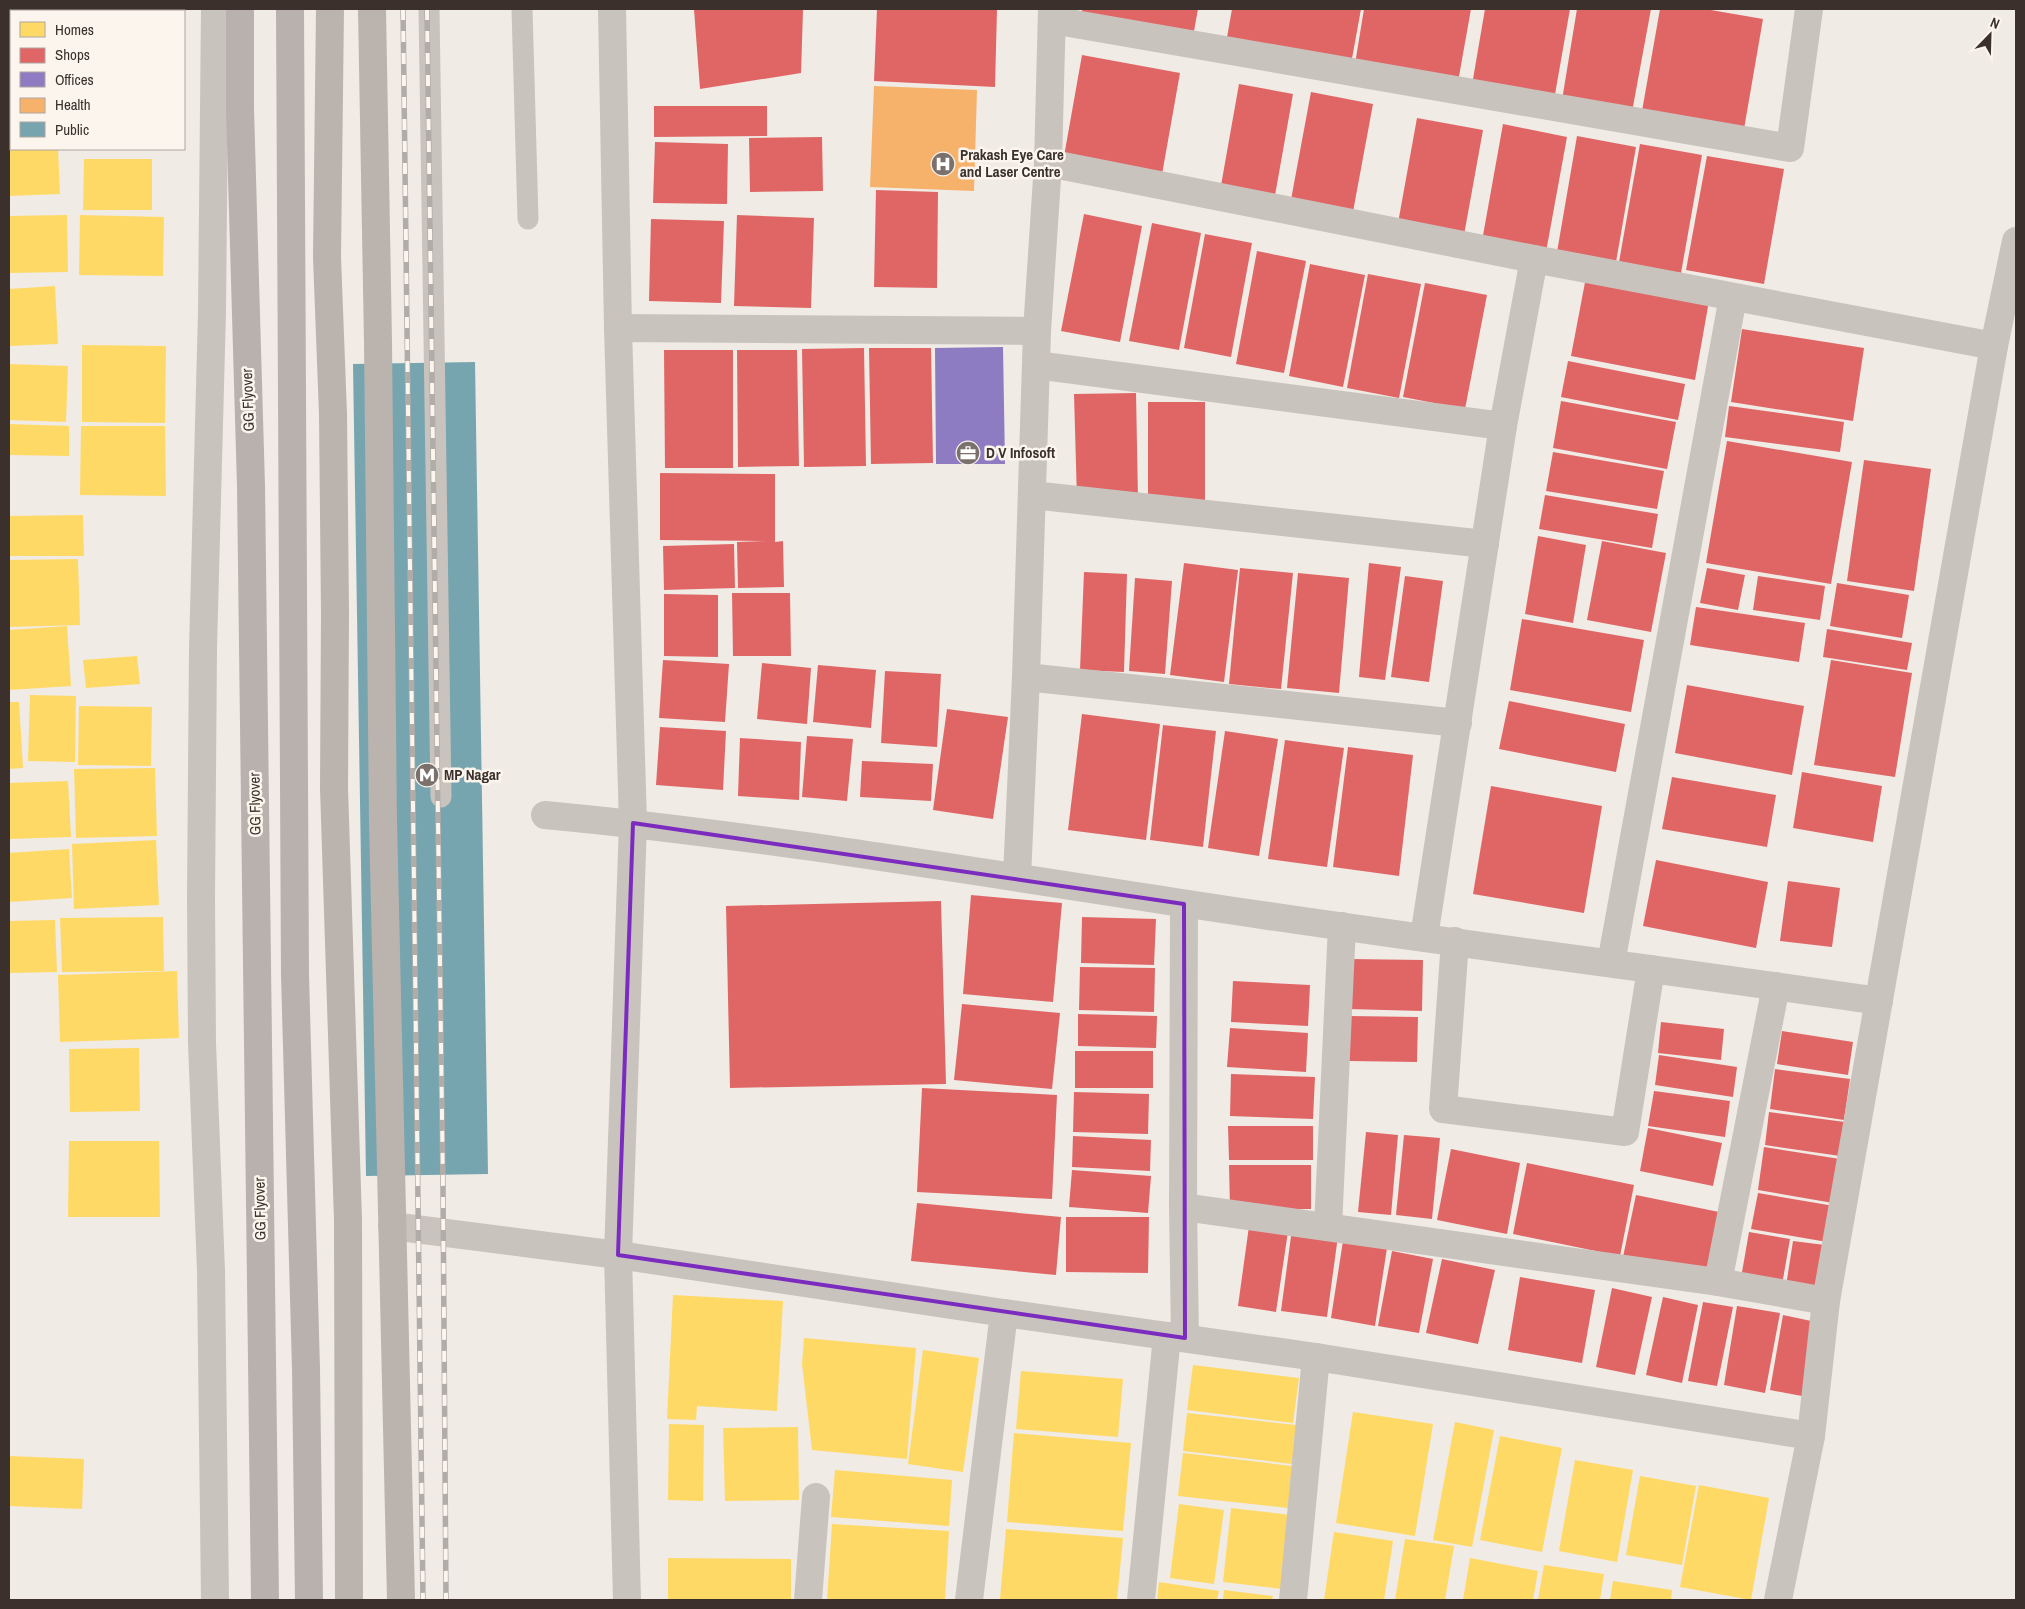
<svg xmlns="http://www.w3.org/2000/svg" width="2025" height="1609" font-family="'Archivo Narrow',sans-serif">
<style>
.homes{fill:#ffd966}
.shops{fill:#e06666}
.offices{fill:#8e7cc3}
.health{fill:#f6b26b}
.public{fill:#76a5af}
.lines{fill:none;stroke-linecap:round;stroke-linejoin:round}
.service{stroke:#c9c3be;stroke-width:21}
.minor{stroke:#c9c3be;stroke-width:28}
.secondary{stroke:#bab3ae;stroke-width:28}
.primary{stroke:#b8b1ad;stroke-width:28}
.rail-casing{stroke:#b1aca8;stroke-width:5.5}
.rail{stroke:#fbf5ee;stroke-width:4;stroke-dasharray:11;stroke-linecap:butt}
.marked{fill:none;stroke:#7b2cbf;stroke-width:4;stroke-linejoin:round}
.labels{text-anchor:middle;stroke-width:5;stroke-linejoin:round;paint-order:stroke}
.poi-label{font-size:15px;font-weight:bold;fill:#3b302b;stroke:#fbf5ee;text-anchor:start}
.street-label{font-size:15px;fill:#3b302b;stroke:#fbf5ee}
</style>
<rect width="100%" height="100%" fill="#f0ebe5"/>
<g class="homes">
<path d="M9,9h67v2h-65v5h-2z"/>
<rect x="9" y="22" width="2" height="48"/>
<path d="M9,75h2v56l-2,1z"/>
<path d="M9,137h2v12h47l2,45 -51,2z"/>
<path d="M84,159h68v51h-69z"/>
<path d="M67,215l1,57 -59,1v-57z"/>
<path d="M80,215l84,2 -1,59 -84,-1z"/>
<path d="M55,286l3,58 -49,2v-57z"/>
<path d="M82,345l84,1 -1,77 -83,-1z"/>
<path d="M9,364l59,2 -2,56 -57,-2z"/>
<path d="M9,424l60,2v30l-60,-1z"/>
<path d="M81,426h84l1,70 -86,-1z"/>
<path d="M83,515l1,41h-75v-40z"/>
<path d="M78,559l2,66 -71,2v-67z"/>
<path d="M67,626l4,60 -62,4v-60z"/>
<path d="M137,656l3,28 -54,4 -3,-28z"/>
<path d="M30,695l46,1 -1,66 -47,-1z"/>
<path d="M9,702h10l4,66 -14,1z"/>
<path d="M79,706l73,1 -1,59 -73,-1z"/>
<path d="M155,768l2,68 -81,2 -2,-69z"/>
<path d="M68,781l3,56 -62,2v-56z"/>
<path d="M156,840l3,65 -85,4 -2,-65z"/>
<path d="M69,849l3,49 -63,4v-49z"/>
<path d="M163,917l1,54 -102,1 -2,-54z"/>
<path d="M55,920l2,52 -48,1v-52z"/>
<path d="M177,971l2,67 -119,4 -2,-67z"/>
<path d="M139,1048l1,63 -70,1 -1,-63z"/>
<path d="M69,1141h90l1,76h-92z"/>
<path d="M673,1295l110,6 -6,110 -80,-5 -1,14 -29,-1z"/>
<path d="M804,1338l112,10 -9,111 -95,-9 -10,-86z"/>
<path d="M923,1350l56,8 -16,114 -55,-8z"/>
<path d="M1193,1365l106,13 -6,45 -106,-13z"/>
<path d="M1021,1371l102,8 -5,58 -102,-8z"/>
<path d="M1353,1412l80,12 -18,112 -79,-13z"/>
<path d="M1187,1413l109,12 -4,39 -109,-13z"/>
<path d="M1455,1422l39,8 -22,117 -39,-7z"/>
<path d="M669,1424l35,1 -1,76 -35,-1z"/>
<path d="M798,1427l1,73 -74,1 -2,-73z"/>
<path d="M1014,1433l117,10 -8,88 -116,-9z"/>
<path d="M1500,1436l62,12 -20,104 -62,-12z"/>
<path d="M1183,1453l109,13 -4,42 -110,-12z"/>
<path d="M9,1456l75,3 -2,50 -73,-3z"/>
<path d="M1575,1460l58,10 -16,92 -58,-11z"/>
<path d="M835,1470l117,10 -3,46 -118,-9z"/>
<path d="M1640,1476l56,10 -14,79 -56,-10z"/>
<path d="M1699,1485l70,13 -18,102 -71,-13z"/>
<path d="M1179,1504l45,6 -10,74 -44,-6z"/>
<path d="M1231,1508l60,7 -9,74 -59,-7z"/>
<path d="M832,1524l117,7 -4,69h-118z"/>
<path d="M1006,1529l117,9 -6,62 -117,-1z"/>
<path d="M1334,1532l59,9 -9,59h-60z"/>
<path d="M1405,1539l49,7 -9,54h-50z"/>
<path d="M668,1558l123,1v41h-123z"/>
<path d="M1470,1558l68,13 -5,29h-70z"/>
<path d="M1544,1565l60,9 -4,26h-62z"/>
<path d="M1613,1581l59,9 -1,10h-61z"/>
<path d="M1159,1582l60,9 -2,9h-60z"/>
<path d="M1224,1590l49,6 -1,4h-49z"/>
</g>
<g class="shops">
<path d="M694,9h109l-2,64 -101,16z"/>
<path d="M877,9h120l-2,78 -121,-6z"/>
<path d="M1082,9h116l-4,22 -112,-19z"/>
<path d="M1232,9h129l-10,55 -125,-21z"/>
<path d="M1364,9h107l-13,73 -103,-18z"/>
<path d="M1485,9h85l-16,91 -82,-15z"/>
<path d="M1577,9h74l-19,103 -70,-12z"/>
<path d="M1660,9h45l58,10 -19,110 -102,-18z"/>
<path d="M1082,55l98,18 -19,107 -98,-18z"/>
<path d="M1239,84l54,10 -19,107 -54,-10z"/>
<path d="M1311,92l62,12 -21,113 -62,-12z"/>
<path d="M654,106h113v30l-113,1z"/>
<path d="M1417,118l66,12 -19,105 -66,-12z"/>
<path d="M1503,124l64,13 -21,115 -64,-11z"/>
<path d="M1577,136l59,11 -20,115 -59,-10z"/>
<path d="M822,137l1,54 -73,1 -1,-54z"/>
<path d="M655,142l73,2 -1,60 -74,-1z"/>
<path d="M1640,144l62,11 -21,118 -62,-11z"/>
<path d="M1707,156l77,13 -20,115 -78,-14z"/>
<path d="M876,190l62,2 -1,96 -63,-1z"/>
<path d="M1084,214l58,12 -22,116 -59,-11z"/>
<path d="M737,215l77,3 -3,90 -77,-2z"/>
<path d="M651,219l73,2 -3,82 -72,-2z"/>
<path d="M1152,223l49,10 -22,117 -50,-9z"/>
<path d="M1205,234l47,9 -21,114 -47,-9z"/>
<path d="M1257,251l49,10 -22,112 -48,-9z"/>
<path d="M1310,264l55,11 -22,112 -54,-11z"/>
<path d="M1368,274l53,10 -22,114 -52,-10z"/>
<path d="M1586,277l123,24 -14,79 -124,-24z"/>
<path d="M1425,283l62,12 -22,114 -62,-12z"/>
<path d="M1742,329l122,19 -11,73 -122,-19z"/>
<path d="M864,348l2,118 -62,1 -2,-118z"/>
<path d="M869,348h62l2,115 -62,1z"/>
<path d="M664,350h69v118h-68z"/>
<path d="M737,350h60l2,116 -61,1z"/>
<path d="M1568,361l117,23 -7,36 -117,-23z"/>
<path d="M1136,393l2,106 -61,1 -3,-106z"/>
<path d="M1561,401l115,21 -9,47 -114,-21z"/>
<rect x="1148" y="402" width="57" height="103"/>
<path d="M1729,406l115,16 -4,30 -115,-15z"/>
<path d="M1727,441l125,21 -21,122 -125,-21z"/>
<path d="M1553,452l111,19 -7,38 -111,-18z"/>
<path d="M1864,460l67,9 -17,122 -67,-10z"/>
<path d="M660,473l115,1v68l8,-1 1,46 -46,1 -1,-46 30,-1 -107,-1z"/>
<path d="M1545,495l113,19 -6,34 -113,-19z"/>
<path d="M1538,536l48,9 -13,78 -48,-9z"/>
<path d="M1602,541l64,12 -15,79 -64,-12z"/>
<path d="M734,544l1,44 -71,2 -1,-44z"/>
<path d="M1184,563l54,7 -14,112 -54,-7z"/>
<path d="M1369,563l32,4 -16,113 -26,-3z"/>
<path d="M1240,568l53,5 -12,116 -52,-5z"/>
<path d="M1707,568l38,7 -7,35 -38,-7z"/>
<path d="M1084,572l43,2 -3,98 -44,-2z"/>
<path d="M1298,573l51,5 -10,115 -52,-5z"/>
<path d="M1405,576l38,5 -14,101 -38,-5z"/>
<path d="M1758,576l67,10 -5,34 -67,-10z"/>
<path d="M1135,578l37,3 -7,93 -36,-3z"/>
<path d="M1837,583l72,12 -7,43 -72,-12z"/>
<path d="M732,593h58l1,63h-58z"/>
<path d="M664,594l54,1v62l-54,-1z"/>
<path d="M1696,607l109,16 -6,39 -109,-17z"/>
<path d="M1522,619l122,21 -13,72 -121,-22z"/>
<path d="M1827,629l85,14 -5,27 -84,-13z"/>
<path d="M663,660l66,4 -4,58 -66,-4z"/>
<path d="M1831,660l81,13 -17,104 -81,-12z"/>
<path d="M762,663l49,5 -4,56 -50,-5z"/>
<path d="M818,665l58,5 -5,58 -58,-6z"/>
<path d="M885,671l56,3 -4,73 -56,-4z"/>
<path d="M1687,685l117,21 -12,69 -117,-22z"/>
<path d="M1509,701l116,23 -9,48 -117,-23z"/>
<path d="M947,709l61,8 -15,102 -60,-9z"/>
<path d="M1082,714l78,10 -14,116 -78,-10z"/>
<path d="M1163,725l53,6 -13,116 -53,-7z"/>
<path d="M660,727l66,4 -3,59 -67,-5z"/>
<path d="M1225,731l53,8 -19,117 -51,-8z"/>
<path d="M807,736l46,3 -6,62 -45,-4z"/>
<path d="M740,738l61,4 -2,58 -61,-4z"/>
<path d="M1285,740l59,8 -17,119 -59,-8z"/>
<path d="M1348,747l65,8 -14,121 -66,-9z"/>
<path d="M862,761l71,3 -2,37 -71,-4z"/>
<path d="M1802,772l80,14 -9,56 -80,-14z"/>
<path d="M1672,777l104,18 -9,52 -105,-18z"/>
<path d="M1491,786l111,20 -18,107 -111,-19z"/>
<path d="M1656,860l112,22 -12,66 -113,-22z"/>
<path d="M1788,881l52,7 -8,59 -52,-6z"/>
<path d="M971,895l91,8 -9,99 -90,-8z"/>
<path d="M941,901l5,183 -216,4 -4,-182z"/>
<path d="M1082,917l74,2 -2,46 -73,-2z"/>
<path d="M1349,959l74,1 -1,51 -74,-2z"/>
<path d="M1080,967l75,1 -1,44 -75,-2z"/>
<path d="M1233,981l77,4 -2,41 -77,-4z"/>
<path d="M962,1004l98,9 -8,76 -98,-9z"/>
<path d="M1078,1014l79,2 -1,32 -78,-2z"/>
<path d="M1350,1016l68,1 -1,45 -68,-1z"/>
<path d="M1661,1022l63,7 -3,31 -63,-7z"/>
<path d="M1230,1028l78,5 -2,39 -79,-5z"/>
<path d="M1782,1031l71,11 -5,33 -71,-11z"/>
<rect x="1075" y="1051" width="78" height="37"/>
<path d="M1659,1055l78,12 -4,30 -78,-12z"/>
<path d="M1775,1069l75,10 -6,41 -74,-11z"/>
<path d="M1231,1074l84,3 -2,42 -83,-3z"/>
<path d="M922,1088l135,7 -5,104 -135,-7z"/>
<path d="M1654,1091l76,10 -5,36 -77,-11z"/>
<path d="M1074,1092l75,2 -1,40 -75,-2z"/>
<path d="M1769,1112l76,10 -5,34 -75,-11z"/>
<path d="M1228,1126h85v34h-84z"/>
<path d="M1648,1128l74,15 -9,43 -73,-15z"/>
<path d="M1366,1132l32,3 -7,80 -33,-3z"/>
<path d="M1404,1135l36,3 -8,81 -36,-4z"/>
<path d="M1073,1136l78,4 -1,31 -78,-4z"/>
<path d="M1764,1147l76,12 -7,44 -75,-13z"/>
<path d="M1451,1149l69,14 -13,71 -70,-14z"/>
<path d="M1527,1163l107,22 -14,71 -107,-22z"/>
<path d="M1229,1165h82v44h-81z"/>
<path d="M1072,1170l79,6 -3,37 -79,-6z"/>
<path d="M1758,1193l76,13 -7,36 -76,-13z"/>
<path d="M1636,1195l83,17 -13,62 -83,-17z"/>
<path d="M917,1203l144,14 -5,58 -145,-14z"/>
<path d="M1066,1217h83l-1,56 -82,-1z"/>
<path d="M1250,1219l39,6 -13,87 -38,-6z"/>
<path d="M1292,1229l46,7 -11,81 -46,-6z"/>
<path d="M1749,1232l41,7 -8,46 -41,-7z"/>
<path d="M1343,1241l44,7 -12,78 -44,-8z"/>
<path d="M1793,1241l32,4 -7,46 -32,-5z"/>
<path d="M1392,1251l41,8 -14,74 -41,-7z"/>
<path d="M1442,1259l53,11 -17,74 -52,-11z"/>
<path d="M1520,1277l75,13 -13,73 -74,-13z"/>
<path d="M1612,1288l40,9 -17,78 -39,-8z"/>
<path d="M1663,1297l35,8 -16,78 -36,-8z"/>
<path d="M1703,1302l30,5 -16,79 -29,-5z"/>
<path d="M1737,1306l43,7 -15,80 -41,-8z"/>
<path d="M1783,1315l33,7 -14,74 -32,-6z"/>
</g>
<path class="offices" d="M1003,347l2,117h-69l-1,-116z"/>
<path class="health" d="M874,86l103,4 -3,101 -104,-4z"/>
<path class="public" d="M475,362l13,812 -122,2 -13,-812z"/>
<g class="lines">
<g class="service">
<path d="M429,9l12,788"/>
<path d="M522,9l6,210"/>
</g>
<g class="minor">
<path d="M612,9l6,319 15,495 -15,432 9,345"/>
<path d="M1052,20l738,128 19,-139"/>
<path d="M1048,163l486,96 460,87"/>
<path d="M618,328l419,3"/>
<path d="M1036,365l467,61"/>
<path d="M1032,495l453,49"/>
<path d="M1026,677l432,46"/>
<path d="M545,815c213,20 425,56 637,88 232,36 465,64 697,98"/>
<path d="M1017,877l9,-200 11,-346 11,-168 4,-154"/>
<path d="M1184,904l-1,303 2,131"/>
<path d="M1424,937l79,-511 31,-167"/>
<path d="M1455,941l-12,168 182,23 26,-163"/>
<path d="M1611,963l122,-666"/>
<path d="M1183,1207l535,75 108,19"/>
<path d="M392,1226l226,29 386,58 312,44 495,79"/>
<path d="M1328,1227l14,-301"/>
<path d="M1718,1282l58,-296"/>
<path d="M215,1600l-4,-329 -9,-228 -1,-145 2,-249 9,-337 3,-303"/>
<path d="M808,1600l8,-103"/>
<path d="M969,1600l35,-287"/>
<path d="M1141,1600l26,-264"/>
<path d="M1293,1600l23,-243"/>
<path d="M1778,1600l33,-164 15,-135 168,-955 22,-105"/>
</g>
<g class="secondary">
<path d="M330,9l-3,248 6,157 2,199 -1,175 14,432 1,380"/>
<path d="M372,9l6,333 5,479 18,779"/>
</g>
<g class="primary">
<path d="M240,9v100l11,377 14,1114"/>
<path d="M290,9l5,966 11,394 3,231"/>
</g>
<g class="rail-casing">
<g id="rail">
<path d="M403,9l20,1591"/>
<path d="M427,9l16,1179 3,412"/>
</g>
</g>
<use href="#rail" class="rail"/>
</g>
<path class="marked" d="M633,823l551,81 1,434 -567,-83z"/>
<defs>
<g id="hospital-disc" transform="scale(1.25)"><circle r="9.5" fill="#7a716c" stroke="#fbf5ee"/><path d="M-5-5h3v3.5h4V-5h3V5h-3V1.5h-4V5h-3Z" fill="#fff"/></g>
<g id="office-disc" transform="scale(1.25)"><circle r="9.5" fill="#7a716c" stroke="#fbf5ee"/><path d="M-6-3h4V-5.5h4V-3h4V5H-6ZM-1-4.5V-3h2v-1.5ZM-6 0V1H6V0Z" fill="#fff"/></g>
<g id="metro-disc" transform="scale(1.25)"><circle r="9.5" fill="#7a716c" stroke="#fbf5ee"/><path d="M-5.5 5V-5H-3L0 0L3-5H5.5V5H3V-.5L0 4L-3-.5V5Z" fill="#fff"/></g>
</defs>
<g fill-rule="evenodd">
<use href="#hospital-disc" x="943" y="164"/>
<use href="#office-disc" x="968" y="453"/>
<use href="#metro-disc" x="427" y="775"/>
</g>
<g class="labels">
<g class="poi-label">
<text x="960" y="160">Prakash Eye Care<tspan x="960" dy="17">and Laser Centre</tspan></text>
<text x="986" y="458">D V Infosoft</text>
<text x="444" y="780">MP Nagar</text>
</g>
<g class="street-label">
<text transform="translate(248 400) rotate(-92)" y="5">GG Flyover</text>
<text transform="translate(255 804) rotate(-91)" y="5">GG Flyover</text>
<text transform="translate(260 1209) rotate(-91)" y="5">GG Flyover</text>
</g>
</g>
<rect width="2025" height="1609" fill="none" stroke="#3b302b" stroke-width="20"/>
<rect x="10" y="10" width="175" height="140" fill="#fbf5ee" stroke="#aea6a0"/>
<rect x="20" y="22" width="25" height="15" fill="#ffd966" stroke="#aea6a0"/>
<text x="55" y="35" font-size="15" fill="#3b302b">Homes</text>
<rect x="20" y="48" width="25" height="15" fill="#e06666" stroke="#aea6a0"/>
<text x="55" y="60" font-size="15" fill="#3b302b">Shops</text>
<rect x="20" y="72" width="25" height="15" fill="#8e7cc3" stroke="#aea6a0"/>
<text x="55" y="85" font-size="15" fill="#3b302b">Offices</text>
<rect x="20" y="98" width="25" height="15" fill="#f6b26b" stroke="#aea6a0"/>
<text x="55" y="110" font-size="15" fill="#3b302b">Health</text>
<rect x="20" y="122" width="25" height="15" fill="#76a5af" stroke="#aea6a0"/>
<text x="55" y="135" font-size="15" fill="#3b302b">Public</text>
<g transform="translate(1990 35) rotate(23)" stroke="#fbf5ee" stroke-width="4" paint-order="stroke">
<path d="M0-4L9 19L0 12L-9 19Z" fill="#3b302b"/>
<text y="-8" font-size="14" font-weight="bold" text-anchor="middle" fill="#3b302b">N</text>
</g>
</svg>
